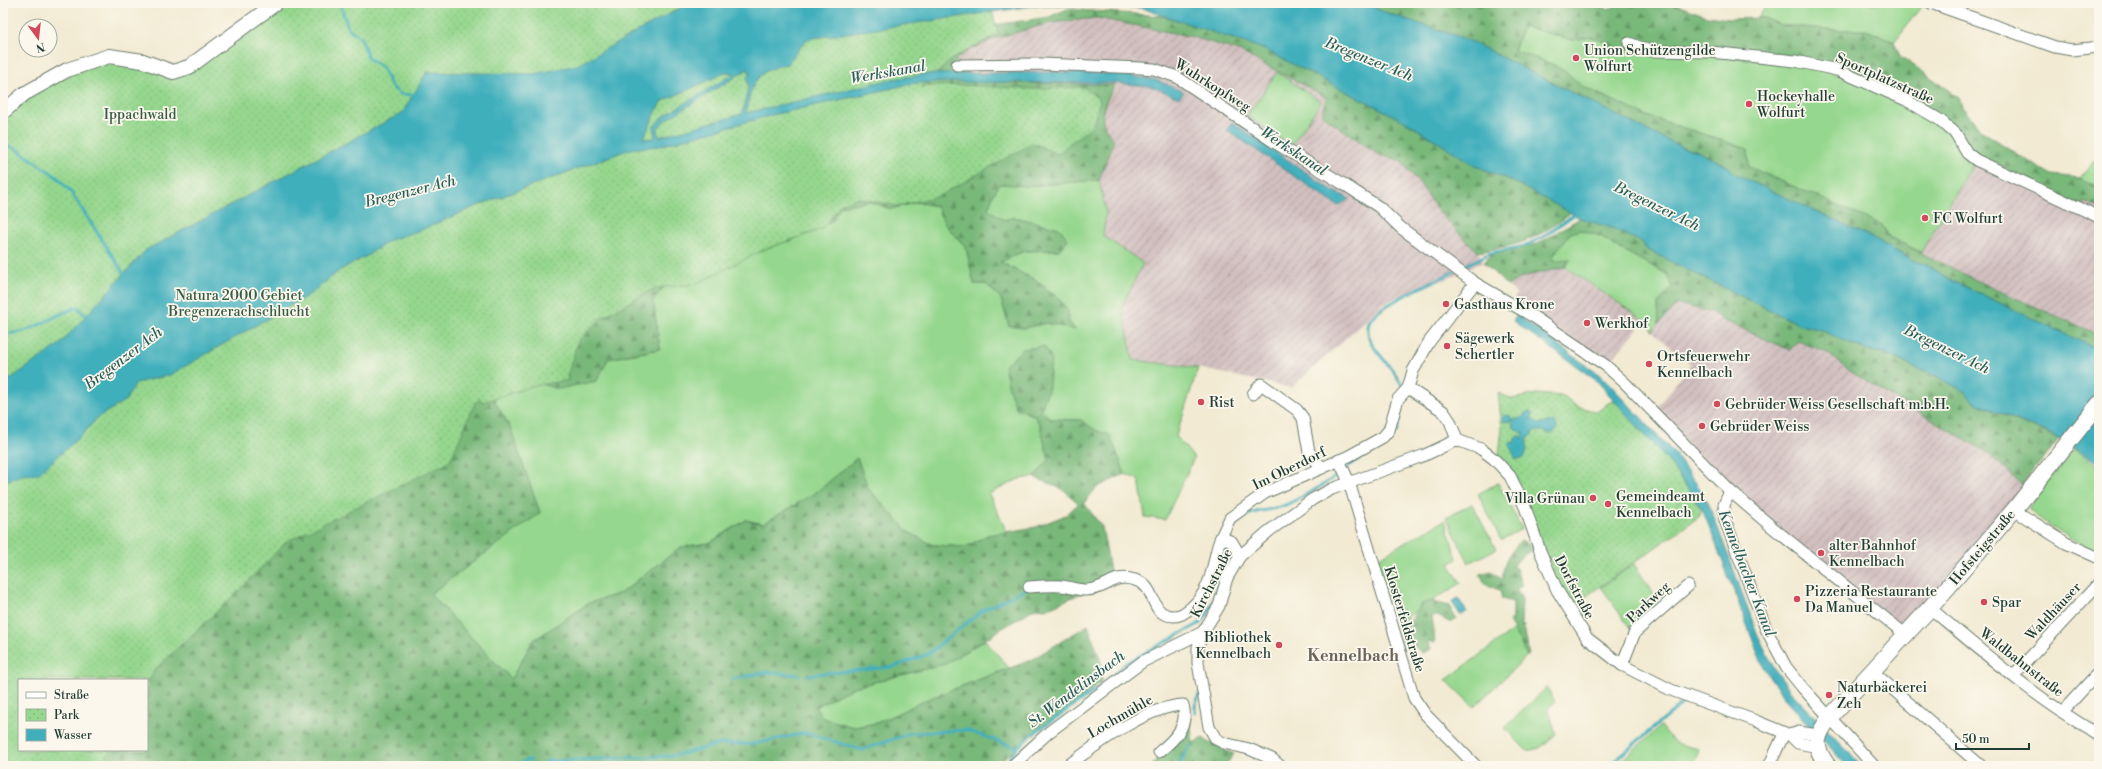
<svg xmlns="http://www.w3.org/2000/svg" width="2102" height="769" font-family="'Libre Bodoni',serif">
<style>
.industrial{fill:url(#industrial-furrows)}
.grass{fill:#95d78e;stroke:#5a8a61}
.forest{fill:url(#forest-firs);stroke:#4c7a56;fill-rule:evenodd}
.park{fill:url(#park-dots);stroke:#5a8a61}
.water{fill:#40afbc;stroke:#307678;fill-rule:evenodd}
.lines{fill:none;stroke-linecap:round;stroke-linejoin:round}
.stream{stroke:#40afbc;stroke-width:3}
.minor-casing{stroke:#697a6b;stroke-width:13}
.tertiary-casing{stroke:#697a6b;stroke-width:16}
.secondary-casing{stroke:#697a6b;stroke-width:18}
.minor{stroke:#fff;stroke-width:11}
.tertiary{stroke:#fff;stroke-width:14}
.secondary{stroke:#fff;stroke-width:16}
.poi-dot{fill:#d1495b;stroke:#fbf7ec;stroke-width:1.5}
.labels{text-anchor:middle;stroke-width:3.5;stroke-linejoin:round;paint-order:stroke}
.poi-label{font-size:14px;fill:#1f3d34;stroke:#fbf7ec;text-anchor:start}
.street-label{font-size:14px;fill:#1f3d34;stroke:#fbf7ec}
.park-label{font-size:14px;fill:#375c46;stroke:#fbf7ec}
.water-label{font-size:15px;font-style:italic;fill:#295f5d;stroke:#fbf7ec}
.quarter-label{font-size:16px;font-weight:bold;fill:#6b645b;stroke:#fbf7ec}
</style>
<defs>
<pattern id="industrial-furrows" width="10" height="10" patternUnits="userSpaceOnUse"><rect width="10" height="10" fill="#d1bfbf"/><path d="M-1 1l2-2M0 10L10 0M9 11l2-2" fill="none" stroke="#a99c9c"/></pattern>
<pattern id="forest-firs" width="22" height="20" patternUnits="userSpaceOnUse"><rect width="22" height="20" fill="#78b879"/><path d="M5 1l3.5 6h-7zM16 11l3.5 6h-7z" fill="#629764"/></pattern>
<pattern id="park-dots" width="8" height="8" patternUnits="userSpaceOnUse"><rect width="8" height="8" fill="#95d78e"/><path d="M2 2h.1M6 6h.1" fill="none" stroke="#80b97b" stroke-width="1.8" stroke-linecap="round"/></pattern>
</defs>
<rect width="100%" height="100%" fill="#fbf7ec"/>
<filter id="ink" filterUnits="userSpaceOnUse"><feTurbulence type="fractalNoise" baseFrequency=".025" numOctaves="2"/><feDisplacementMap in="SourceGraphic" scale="8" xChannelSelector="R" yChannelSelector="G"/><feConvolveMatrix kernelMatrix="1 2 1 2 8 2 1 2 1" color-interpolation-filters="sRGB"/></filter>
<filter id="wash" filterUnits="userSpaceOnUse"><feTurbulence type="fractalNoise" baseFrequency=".012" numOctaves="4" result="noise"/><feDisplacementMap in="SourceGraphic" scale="16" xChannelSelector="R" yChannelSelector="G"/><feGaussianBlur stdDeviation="0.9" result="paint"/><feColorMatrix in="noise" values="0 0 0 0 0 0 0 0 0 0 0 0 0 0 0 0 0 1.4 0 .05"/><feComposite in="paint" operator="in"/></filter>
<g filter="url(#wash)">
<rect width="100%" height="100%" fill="#f2ead2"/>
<g class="industrial">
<path d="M1097,18l96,19 46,14 87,46 53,58 21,5 21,25 12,19 45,48 6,11 -10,2 -17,10 -71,27 -95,86 -93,-20 -65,-7 -11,-54 21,-44 -40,-27 3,-24 -7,-32 15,-40 -9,-10 -2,-17 10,-28 -135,-3 -24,-22 15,-10 28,-12 53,-15z"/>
<path d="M1976,160l106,48 2,-6 15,6v127l-115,-51 -63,-32z"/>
<path d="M1565,267l80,53 -37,44 -94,-64 3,-7 -10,-7 15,-9z"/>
<path d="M1678,304l33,8 17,10 70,19 28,11 29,23 132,77 35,33 -9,17 -108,129 -156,-127 -94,-93 36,-47 -39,-33z"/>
</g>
<g class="grass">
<path d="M1768,3h156l-30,39 -28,-12h-29l-56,-5 -17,-7h-6z"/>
<path d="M1523,26l50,14 19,-3 30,12h31l143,11 116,40 64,60 -55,92 -32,-15 -7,-12 -133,-58 -36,-30 -69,-22 -62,-29 -16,-14 -12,-7 -40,-14z"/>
<path d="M1277,72l44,30 -30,44 -44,-30z"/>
<path d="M2099,156v31l-20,-9z"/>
<path d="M1099,180l7,32 -3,24 40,27 -21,44 11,53 65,8 -22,68 18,22 -29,62 -20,-3 -6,-37 -14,-6 -15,-39 -15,-5 -14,-10 -31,-1 -9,-10 8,-21 -23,25 8,2 6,10 9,35 -15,17 -15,2 -30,15 18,38 -19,3 -22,12 -33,-2 -25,-13 -40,-44 -11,-30 -39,33 -55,33 -17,-4 -37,23 -28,4 -60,46 -32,10 -56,38 -22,38 -81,-85 110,-82 -30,-84 -16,-28 10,-14 104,-27 52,-10 -7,-49 16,-19 44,-9 92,-41 27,-10 8,-15 28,-5 23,8 26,-7 19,4 10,20 20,21 8,37h12l15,14 8,28 15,2 22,-5 28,6 -6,-9 -1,-10 -9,-12 -21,-17 -37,-19 24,-11 35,-1v-22l-45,-11 -10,3 -16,-11 5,-14 7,-11 27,2z"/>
<path d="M1579,230l22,6 12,9 54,29 5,13 -14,18 1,19 -7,7 -5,-9 -82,-55 5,-7h-18c3,-11 12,-16 17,-26z"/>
<path d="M2074,449l25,17v88c-26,-13 -49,-26 -71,-45l13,-20z"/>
<path d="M1498,483l24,46 -21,11 -23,-46z"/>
<path d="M1472,504l24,45 -27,14 -23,-46z"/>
<path d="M1445,520l12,39 -8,5 12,19 -65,41 -20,-65z"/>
<path d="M1634,564l27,41 -29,26 -31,-44z"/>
<path d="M1515,629l12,27 -53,51 -28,-27z"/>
<path d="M985,640l24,28 -81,31 -51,24 -24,4 -30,-9 -8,-11 39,-20 91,-23z"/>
<path d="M1547,687l8,15 -7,6 8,26 -16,14 -13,3 -22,-23z"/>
<path d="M1661,726l14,17 24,6 -6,17h-78z"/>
</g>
<g class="forest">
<path d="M1364,3h229l15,6 14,-6h49l36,13 22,3 35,-1 17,7 56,5h29l28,12 6,14 59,41 3,10 20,24 51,33 19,11 27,3 20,9v21l-15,-6 -2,6 -106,-48 -20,-29 -118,-62 -185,-20h-31l-30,-12 -19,3 -50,-14 -9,24 40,15 12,7 16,14 62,29 104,34 1,18 133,58 7,12 95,47 115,51v15l-150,-71 -22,-14 -13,-4 -45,-25 -135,-62 -5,-7 -34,-17 -12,-2 -39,-19 -178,-90 -82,-27z"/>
<path d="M1067,9l95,7 40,11 61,22 145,74 68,43 34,14 61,32c-35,29 -50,32 -93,40l-30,-30 -15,-18 -12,-19 -21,-25 -21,-5 -57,-40 4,-18 -87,-46 -46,-14 -96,-19 -47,5 -53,15 -28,12 -14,10 23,22 136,3c-10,22 -19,34 0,55l-15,40 -72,6 -27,-2 -7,11 -5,14 16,11 10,-3 45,11 9,11 -9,11 -35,1 -24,11 37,19 21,17 10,12v10l7,10 -29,-7 -22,5 -15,-2 -8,-28 -15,-14h-12l-8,-37 -20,-21 -10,-20 -19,-4 -26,7 -23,-8 -28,5 -8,15 -27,10 -13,10 -28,2 -95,38 -16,19 7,49 -52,10 -11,22 -39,8 -25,-7 -29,4 -10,14 16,27 30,86 -110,81 81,85 22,-38 56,-38 32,-10 60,-46 28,-4 37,-23 17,4 55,-33 39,-33 11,30 40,44 25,13 33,2 22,-12 48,-8 30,-12 12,-11 -14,-14 -30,-13 15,-17 -9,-35 -6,-10 -18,-7 -7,-19 -5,-23 19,-17 21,-3 7,11 -2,31 -8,21 9,10 31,1 14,10 15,5 15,39 -28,13 -13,16 18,24 9,49 -10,9 -55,24 -11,-1 -90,56 -91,23 -39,20 8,11 30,9 24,-4 51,-24 103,-39 57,-35 13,37 1,19 -99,78 -2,7h-998v-276l978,-463 68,-10zM19,680h128v70h-128z"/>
<path d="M1580,218c17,5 57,15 67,31l61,31 93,45 17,4 50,22 17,2 30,15 17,6 32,17 10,11 85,37 -37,46 -35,-33 -132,-77 -29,-23 -28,-11 -8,9 -63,-28 -16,-10 -33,-8 -19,20 -1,-19 14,-18 -5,-13 -54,-29 -12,-9 -22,-6 -10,4c-5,9 -14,15 -17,26l19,-1 -6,8 -43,10 -15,9 -23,-23 6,-8 48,-11z"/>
<path d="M1521,540l13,8 -13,9 -9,10 4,1 6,18 -6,3 6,10 -1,26 3,1 5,29 -2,1 -18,-35 4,-3v-16l-11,-3 -2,-9 -14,-5 -6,-11 11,-3 12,9c-1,-19 7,-26 18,-40z"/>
<path d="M1430,601l19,5 7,13 -5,4 -15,-8 -4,1 3,27 -8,-2 4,8 -9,4 -11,-10 -2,5 -7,2 -4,-19 9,-5 -9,1 -6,-13 9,-5 9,13 11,-18z"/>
<path d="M1189,714l4,29 10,-5 6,5 10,1 2,5 13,5 -9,12h-73z"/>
</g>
<g class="park">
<path d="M278,3h712l8,31 -46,25 -31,28 36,-2 74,4 52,-2 17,13 -7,25 -36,29 -24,-11 -94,53 -41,10 -39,-8 -17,5 -20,26 -59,21 -67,34 -41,4 -53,29 -24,24 -11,35 1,4 -35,6 -50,16 -3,-3 -5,4 -25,58 -164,81 -48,50 -83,77 -8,15v-4h-128v70h91l-9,16h-98v-648l28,-26 80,-34 51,14 80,-34 14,-19z"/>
<path d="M1498,393l14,6 24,-5 28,2 12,10 21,6 16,-13 55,62 33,47 -1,8 -129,91 -11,-17 -44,-114 -17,-21 3,-27z"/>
</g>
<g class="water">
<path d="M689,3h675l20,9 82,27 178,90 39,19 12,2 34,17 6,7 134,62 45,25 13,4 22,14 150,71v113l-49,-29 -76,-32 -10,-11 -32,-17 -17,-6 -30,-15 -17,-2 -50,-22 -17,-4 -93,-45 -62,-31 -3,-6 -29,-14 -34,-11 -70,-38 -34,-14 -68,-43 -145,-74 -122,-41 -101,-3 -233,34 -20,25c-32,7 -35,19 -41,49l147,-34 35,-5 131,-2 54,2 43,6 28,12 -5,6 -29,-12 -37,-3 -164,-1 -34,1 -143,32 -113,31 -29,3 -148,55 -61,26 -31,10 -23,16 -27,14 -28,23 -142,82 -34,8 -10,17 -29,18 -12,14 -47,42 -16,1 -19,7v-98l57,-40 86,-94 256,-137 25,-41 107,2 43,-9zM748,69l2,5 -3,3 1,11 -6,26 -83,23 -1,-9 6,-7zM727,72l8,1 -74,45 -7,8 1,12 -12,1 18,-37z"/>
<path d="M1232,122l100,68 18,9 -12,7 -12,-8 -99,-68z"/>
<path d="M1517,315l87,63 71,76 26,36 13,27 43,116 17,35 18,25 70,73h-15l-61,-65 -23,-34 -56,-146 -6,-14 -33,-46 -71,-80 -84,-60z"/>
<path d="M1526,412h5l2,4 -3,3 4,1 4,4 16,-3 3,5 -1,5 -6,3 -7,-3h-10l-1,4 -5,3v13l-3,7 -8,1 -7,-14 2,-3 3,1 2,-7 4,-1 2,4 2,-6c-6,-2 -12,-4 -12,-12l-8,1 -1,-5 2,-2 5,1 2,4 10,-2z"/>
<path d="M1458,598l9,14 -7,3 -8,-13z"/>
</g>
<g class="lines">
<g class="stream">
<path d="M340,3l8,25 13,10 7,20 14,9 9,19 9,8 17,1"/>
<path d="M3,143l15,7 39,27 14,15 55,85"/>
<path d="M1460,268l30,-15 35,-7 18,-9 33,-24"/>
<path d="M3,334c31,0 48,-19 75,-27l10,12"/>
<path d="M1403,388c-7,-19 -24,-30 -33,-48 -2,-4 -3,-12 -1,-18 6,-16 69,-42 86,-51"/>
<path d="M1384,442l13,-11 4,-25"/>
<path d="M1228,538c4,-12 11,-19 22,-24 11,-4 22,-4 33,-8 11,-4 22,-11 33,-17 22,-12 39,-29 60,-42"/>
<path d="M808,675l85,-8 35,-13 55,-44 43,-21"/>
<path d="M732,679l35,-7 32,3"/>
<path d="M1195,713v-7l4,-11"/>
<path d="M546,761l126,-5 49,-12h32l53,-11 56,17 49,-17 55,-3 51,18"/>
<path d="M515,766l12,-6h4"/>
<path d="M1004,766l13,-18 17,-15 66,-46 26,-24 73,-39c21,-21 20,-53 28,-81"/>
<path d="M1177,766l13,-20"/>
<path d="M1608,766l75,-63"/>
</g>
</g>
</g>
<g filter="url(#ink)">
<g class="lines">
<g class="minor-casing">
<g id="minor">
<path d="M1931,3l124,44 17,3 27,-3"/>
<path d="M1629,43l21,8 61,1 84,9 42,9 69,30 34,20 16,14 11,19 9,7 123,57"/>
<path d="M957,65l85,-1 99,4 13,1 23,8 97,65 71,43 34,22 22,21 74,55 59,34 71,48 20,18 105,108 42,36 134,108"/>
<path d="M1408,388l35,23 7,10 7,19"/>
<path d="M1253,394l8,-10 36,26 6,8 6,34 13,16"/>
<path d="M1339,460l10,22 65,216 11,16 51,52"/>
<path d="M1730,491l-6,14 1,15 41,109 20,38 16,20 72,79"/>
<path d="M2014,510l52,33 33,15"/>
<path d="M1240,556l-8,-14 -11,-5 9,-19 35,-25 84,-37 34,-19 6,-7 9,-31 10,-11 5,-17 16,-29 46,-59"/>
<path d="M1029,587c11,-1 22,-2 33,-1 8,1 16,4 24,4 23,-1 26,-17 49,-10 16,5 15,17 23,29 4,5 10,7 16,7 12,0 26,-16 31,-26 9,-16 9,-37 16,-53"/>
<path d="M1930,608c54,45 108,92 169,127"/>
<path d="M1622,665l13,-33 53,-46"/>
<path d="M1872,671l109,95"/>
<path d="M2013,676l86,-93"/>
<path d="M2062,712l37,-40"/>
<path d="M1790,735l9,-3 19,3"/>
<path d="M1012,766l37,-34 93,-70 61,-30"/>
<path d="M1067,766c31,-22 78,-59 116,-61 6,21 -9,35 -24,47"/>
<path d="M1280,766l-8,-7 -23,-10 -25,-6 -8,-4 -7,-12 -11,-64v-16l5,-15 16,-26 8,-28 13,-22 29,-25 44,-32 19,-10 93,-34 32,-15 24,9 13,10 16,17 15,31 15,44 17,39 30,48 35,27 49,25 85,31 34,14 8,8 20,4"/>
<path d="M1769,766l15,-32"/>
</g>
</g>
<g class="tertiary-casing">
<path id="tertiary" d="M3,112l21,-18 43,-24 42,-14 34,5 30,11 16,-5 87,-64"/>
</g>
<g class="secondary-casing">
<path id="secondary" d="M1828,766c-16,-20 -12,-30 2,-49l100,-109 84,-98 85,-106"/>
</g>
<use href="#minor" class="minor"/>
<use href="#tertiary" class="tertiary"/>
<use href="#secondary" class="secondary"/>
</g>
</g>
<g class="poi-dot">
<circle cx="1576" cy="58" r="4"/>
<circle cx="1749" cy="104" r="4"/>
<circle cx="1925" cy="218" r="4"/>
<circle cx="1446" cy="304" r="4"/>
<circle cx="1587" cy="323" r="4"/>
<circle cx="1447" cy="346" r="4"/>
<circle cx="1649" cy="364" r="4"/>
<circle cx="1201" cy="402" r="4"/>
<circle cx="1717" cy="404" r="4"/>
<circle cx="1702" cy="426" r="4"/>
<circle cx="1593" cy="498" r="4"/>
<circle cx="1608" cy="504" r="4"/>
<circle cx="1821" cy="553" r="4"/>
<circle cx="1797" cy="599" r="4"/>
<circle cx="1984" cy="602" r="4"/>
<circle cx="1279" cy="645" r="4"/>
<circle cx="1829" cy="695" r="4"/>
</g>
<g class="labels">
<g class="poi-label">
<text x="1584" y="55">Union Schützengilde<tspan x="1584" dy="16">Wolfurt</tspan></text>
<text x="1757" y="101">Hockeyhalle<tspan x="1757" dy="16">Wolfurt</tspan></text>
<text x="1933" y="223">FC Wolfurt</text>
<text x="1454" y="309">Gasthaus Krone</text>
<text x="1595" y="328">Werkhof</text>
<text x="1455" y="343">Sägewerk<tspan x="1455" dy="16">Schertler</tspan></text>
<text x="1657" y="361">Ortsfeuerwehr<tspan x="1657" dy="16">Kennelbach</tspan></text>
<text x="1209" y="407">Rist</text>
<text x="1725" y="409">Gebrüder Weiss Gesellschaft m.b.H.</text>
<text x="1710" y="431">Gebrüder Weiss</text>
<text x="1616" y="501">Gemeindeamt<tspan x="1616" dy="16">Kennelbach</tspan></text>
<text x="1585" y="503" text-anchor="end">Villa Grünau</text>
<text x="1829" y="550">alter Bahnhof<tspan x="1829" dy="16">Kennelbach</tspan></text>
<text x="1805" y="596">Pizzeria Restaurante<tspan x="1805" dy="16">Da Manuel</tspan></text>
<text x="1992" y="607">Spar</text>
<text x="1271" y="642" text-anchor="end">Bibliothek<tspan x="1271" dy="16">Kennelbach</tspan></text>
<text x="1837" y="692">Naturbäckerei<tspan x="1837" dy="16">Zeh</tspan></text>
</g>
<g class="street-label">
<text transform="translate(1885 78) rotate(24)" y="5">Sportplatzstraße</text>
<text transform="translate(1213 85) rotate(32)" y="5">Wuhrkopfweg</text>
<text transform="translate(1289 468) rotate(-26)" y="5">Im Oberdorf</text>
<text transform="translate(1982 547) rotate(-50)" y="5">Hofsteigstraße</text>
<text transform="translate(1211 583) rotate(-63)" y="5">Kirchstraße</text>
<text transform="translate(1575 587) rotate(62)" y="5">Dorfstraße</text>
<text transform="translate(1648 602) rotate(-43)" y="5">Parkweg</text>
<text transform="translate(2053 611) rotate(-47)" y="5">Waldhäuser</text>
<text transform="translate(1405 619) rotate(73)" y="5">Klosterfeldstraße</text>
<text transform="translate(2022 662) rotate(38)" y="5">Waldbahnstraße</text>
<text transform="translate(1120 716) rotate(-30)" y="5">Lochmühle</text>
</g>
<g class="park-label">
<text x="140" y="119">Ippachwald</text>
<text x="239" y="300">Natura 2000 Gebiet<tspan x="239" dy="16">Bregenzerachschlucht</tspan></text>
</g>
<g class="water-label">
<text transform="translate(1369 59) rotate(22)" y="5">Bregenzer Ach</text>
<text transform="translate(888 72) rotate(-10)" y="5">Werkskanal</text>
<text transform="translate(1294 151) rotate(33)" y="5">Werkskanal</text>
<text transform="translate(410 191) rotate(-14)" y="5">Bregenzer Ach</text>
<text transform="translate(1657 206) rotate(26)" y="5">Bregenzer Ach</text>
<text transform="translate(1947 349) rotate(26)" y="5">Bregenzer Ach</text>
<text transform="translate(123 358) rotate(-37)" y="5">Bregenzer Ach</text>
<text transform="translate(1747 573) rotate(69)" y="5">Kennelbacher Kanal</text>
<text transform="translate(1076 689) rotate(-37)" y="5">St. Wendelinsbach</text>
</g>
<g class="quarter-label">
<text x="1353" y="661">Kennelbach</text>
</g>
</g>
<rect width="2102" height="769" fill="none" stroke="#fbf7ec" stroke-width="16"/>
<rect x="18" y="679" width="130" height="72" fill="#fbf7ec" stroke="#a3ada2"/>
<rect x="26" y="692" width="20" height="6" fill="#ffffff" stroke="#a3ada2"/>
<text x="54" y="699" font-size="12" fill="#1f3d34">Straße</text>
<rect x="26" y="709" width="20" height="12" fill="url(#park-dots)" stroke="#a3ada2"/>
<text x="54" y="719" font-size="12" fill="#1f3d34">Park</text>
<rect x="26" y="729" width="20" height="12" fill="#40afbc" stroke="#a3ada2"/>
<text x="54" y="739" font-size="12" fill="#1f3d34">Wasser</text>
<g transform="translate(38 38) rotate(165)"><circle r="19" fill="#fbf7ec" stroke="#a3ada2"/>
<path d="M0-3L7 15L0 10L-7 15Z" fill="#d1495b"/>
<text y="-6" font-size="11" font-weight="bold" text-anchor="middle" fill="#1f3d34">N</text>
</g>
<path d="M1956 743v6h73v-6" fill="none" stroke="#1f3d34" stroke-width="2"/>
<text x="1962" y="743" font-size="12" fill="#1f3d34" stroke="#fbf7ec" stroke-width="3" paint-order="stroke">50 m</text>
</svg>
